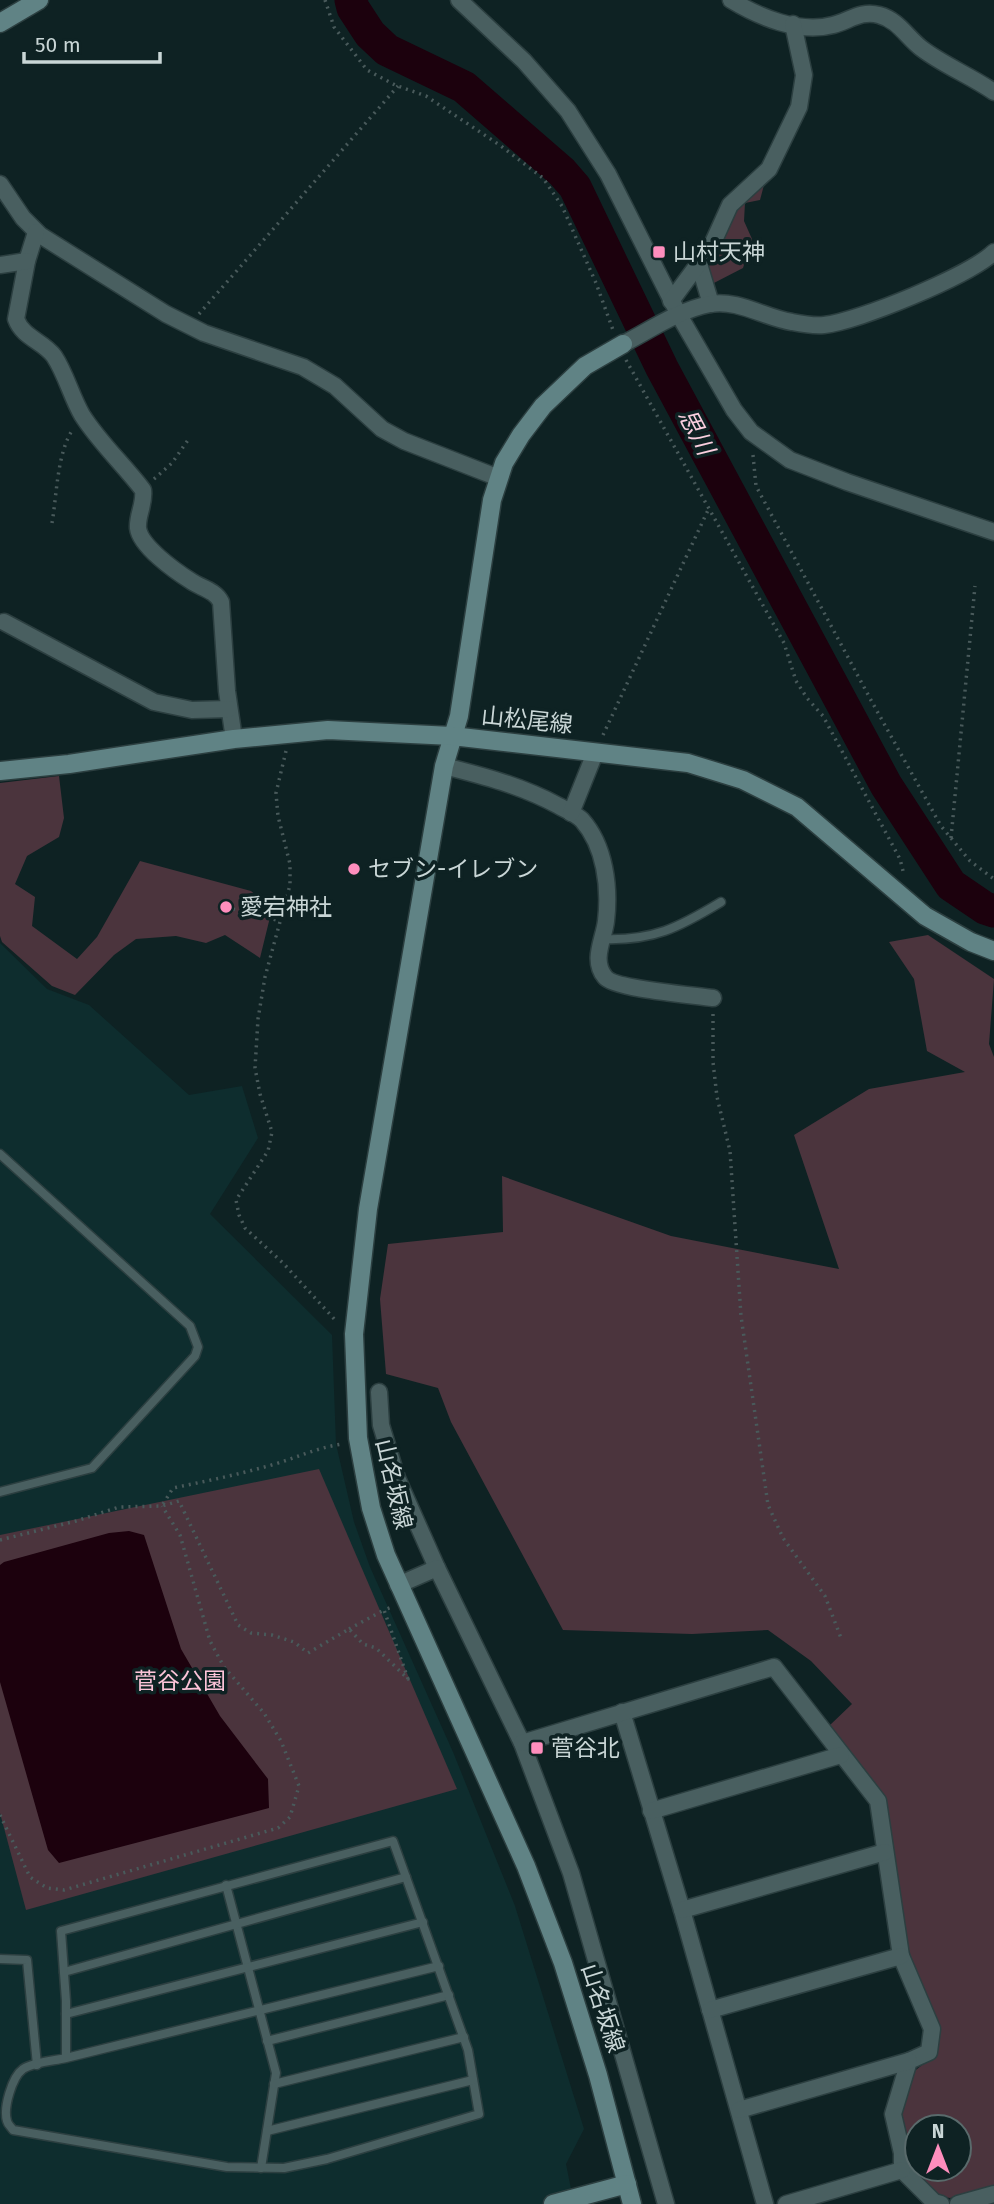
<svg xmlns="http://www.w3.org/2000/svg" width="994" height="2204" font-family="'Fira Sans','Noto Sans JP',sans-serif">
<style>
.built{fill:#0e2d2e}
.green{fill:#4b343d;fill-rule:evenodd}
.water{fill:#1c010d}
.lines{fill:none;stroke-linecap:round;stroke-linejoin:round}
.river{stroke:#1c010d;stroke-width:33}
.lane-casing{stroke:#2c3f40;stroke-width:11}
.street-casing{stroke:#2c3f40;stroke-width:19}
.secondary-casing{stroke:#2c3f40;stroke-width:21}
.path{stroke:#495a5b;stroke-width:3.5;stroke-dasharray:2 5;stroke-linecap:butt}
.lane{stroke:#495f60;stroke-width:8}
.street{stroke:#495f60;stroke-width:16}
.secondary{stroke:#608385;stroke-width:18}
.poi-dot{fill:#fe8ebd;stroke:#0e2223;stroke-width:2.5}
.labels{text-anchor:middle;stroke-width:7;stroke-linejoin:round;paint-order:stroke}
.poi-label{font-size:23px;fill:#c9d6d6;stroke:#0e2223;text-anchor:start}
.street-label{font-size:23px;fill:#c9d6d6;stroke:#0e2223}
.park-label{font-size:23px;fill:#fdc4d9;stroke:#0e2223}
.water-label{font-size:24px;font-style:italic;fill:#fbcfdf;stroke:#0e2223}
</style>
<rect width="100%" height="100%" fill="#0e2223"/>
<path class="built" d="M0,943l47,46 42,16 100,90 53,-9 16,52 -48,76 122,121 4,109 18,78 16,45 83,185 62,154 69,223 -18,35 8,40h-574z"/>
<g class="green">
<path d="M764,185l-4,15 -15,3 -1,18 8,18 -9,29 -31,16 -9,-14 31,-64 14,-15z"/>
<path d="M59,776l5,42 -5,19 -32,19 -12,28 20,13 -3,29 45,33 20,-22 43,-76 111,30 21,18 -12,49 -35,-23 -19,8 -30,-7 -40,3 -22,16 -39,40 -23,-9 -50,-44 -2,-6v-153z"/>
<path d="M928,935l66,44 -5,65 5,13v1129l-44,12 -12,-2 -21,-22 -17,-59 12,-42 24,-19 4,-27 -29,-67 -5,-16 -17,-121 -60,-97 23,-22 -41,-43 -43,-31 -76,4 -129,-4 -112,-208 -13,-34 -52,-14 -6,-75 8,-55 115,-12 -1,-56 169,60 168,33 -45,-134 75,-46 96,-17 -38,-21 -13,-72 -25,-37zM917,2127h42v42h-42z"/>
<path d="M319,1469l138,320 -431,121 -26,-97v-278z"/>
</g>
<path class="water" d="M129,1531l15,4 37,114 39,67 48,63 1,29 -210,55 -11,-13 -48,-168v-117l4,-3 105,-29z"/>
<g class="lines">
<path class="river" d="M351,0l2,8 17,26 17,16 77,37 98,85 13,15 87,181 224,417 65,100 34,23 9,3"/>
<g class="lane-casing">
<g id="lane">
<path d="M602,939c51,2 76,-11 119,-37"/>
<path d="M0,1154l190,172 8,21 -3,9 -103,112 -92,24"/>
<path d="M226,1885l50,188 -15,95"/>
<path d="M0,1959l27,1 10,105"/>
<path d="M64,1972l342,-95"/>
<path d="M66,2014l357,-92"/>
<path d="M267,2041l182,-46"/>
<path d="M66,2058v-57l-5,-70 332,-90 75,209 11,64 -152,45 -43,9 -57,-1 -214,-37c-2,-3 -5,-5 -6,-9 -4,-13 5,-44 16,-52 11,-7 30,-8 43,-11l373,-92"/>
<path d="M274,2084l190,-47"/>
<path d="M267,2131l206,-51"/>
</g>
</g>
<g class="street-casing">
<g id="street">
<path d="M459,0l65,61 44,50 40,63 71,141 55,95 17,22 39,28 57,22 147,50"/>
<path d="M731,0c28,17 68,34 102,25 16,-4 28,-15 46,-10 19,5 27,21 42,33 22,17 50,28 73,44"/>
<path d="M0,184l23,34 17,17 126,79 38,19 99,34 32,19 47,43 22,12 95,37"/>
<path d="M36,232l-9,29 -11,58c7,19 27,22 38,37 12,18 17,40 28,59 17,27 42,50 61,75 2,14 -6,25 -5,38 2,18 37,43 53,53 10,7 24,9 30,21l6,89 7,48"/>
<path d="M699,264l12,40"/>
<path d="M0,265l27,-4"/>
<path d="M671,301l40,-54 19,-42 39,-36 30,-62 5,-32 -11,-51"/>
<path d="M623,344c27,-14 56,-34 87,-40 28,-5 55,14 82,18 10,2 22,4 32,3 35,-4 145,-49 170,-73"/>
<path d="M4,622l150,80 38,8 37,-1"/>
<path d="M444,766c40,10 78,20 115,40 7,4 17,8 23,14 23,26 28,67 24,101 -2,18 -15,39 -1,56 9,12 88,18 108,21"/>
<path d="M571,813l24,-60"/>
<path d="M379,1392l2,33 16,53 40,90"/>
<path d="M398,1585l39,-17 85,175 49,130 95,331"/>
<path d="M622,1712l60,198 83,294"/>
<path d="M522,1743l252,-76 104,134 23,155 31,73 -3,23 -20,9 -16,53 9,39v17l32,32 7,2"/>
<path d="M651,1811l190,-56"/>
<path d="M682,1910l203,-58"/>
<path d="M710,2010l191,-54"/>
<path d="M739,2110l170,-49"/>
<path d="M786,2204l116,-34"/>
<path d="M958,2204l36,-10"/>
</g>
</g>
<g class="secondary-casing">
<g id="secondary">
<path d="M0,23l39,-23"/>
<path d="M623,344l-38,22 -42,40 -22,29 -17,28 -12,37 -33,216 -15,50 -76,443 -14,125 4,104 13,70 15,47 140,311 37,97 35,112 34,129"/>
<path d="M0,771l69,-7 165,-25 94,-9 124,6 236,27 55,17 54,27 128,109 46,26 23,9"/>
<path d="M553,2204l74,-20"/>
</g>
</g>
<g class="path">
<path d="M325,0l9,27 33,43 28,15 31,11 75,50 42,32 19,28 34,77 17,47"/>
<path d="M199,314l199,-228"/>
<path d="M626,360l158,283 12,38 11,17 16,18 77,143 4,16"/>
<path d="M753,455l3,31 116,216 69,124 29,35 24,18"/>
<path d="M154,479l18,-16 16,-23"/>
<path d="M52,523c5,-29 5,-70 21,-94"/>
<path d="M603,735l106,-227"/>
<path d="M286,751l-10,42 2,23 12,48v21l-25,92 -7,42 -3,49 5,26 12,38 -4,19 -32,49 3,15 6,13 38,35 54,59"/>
<path d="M951,838l24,-252"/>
<path d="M233,909l47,12"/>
<path d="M713,1014v48l4,35 13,54 11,165 27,189 15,33 42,58 16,42"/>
<path d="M163,1504l10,-16c34,-7 68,-14 102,-24 23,-7 44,-17 68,-20"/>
<path d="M0,1540l76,-19 43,-14 43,-1 17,-5 59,124 13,8 21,2 22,7 14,11 41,-24 14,15 13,4 32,31 -24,-69 8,-3"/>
<path d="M349,1629l35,-19"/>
<path d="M0,1815l30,62 17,11 17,2 214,-62 12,-11 9,-31 -18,-45 -17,-28 -40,-46 -14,-26 -30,-106 -18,-29"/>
</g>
<use href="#lane" class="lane"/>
<use href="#street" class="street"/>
<use href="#secondary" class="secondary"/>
</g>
<g class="poi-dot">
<rect x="652" y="245" width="14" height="14" rx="3.5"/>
<circle cx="354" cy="869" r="7"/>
<circle cx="226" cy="907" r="7"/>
<rect x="530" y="1741" width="14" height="14" rx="3.5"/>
</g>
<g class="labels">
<g class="poi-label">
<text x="673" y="260">山村天神</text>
<text x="368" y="877">セブン-イレブン</text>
<text x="240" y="915">愛宕神社</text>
<text x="551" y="1756">菅谷北</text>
</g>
<g class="street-label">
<text transform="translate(527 720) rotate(6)" y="8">山松尾線</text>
<text transform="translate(394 1484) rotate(77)" y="8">山名坂線</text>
<text transform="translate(603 2008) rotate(72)" y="8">山名坂線</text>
</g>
<g class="park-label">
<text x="180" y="1689">菅谷公園</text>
</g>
<g class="water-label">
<text transform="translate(696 432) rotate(62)" y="8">思川</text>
</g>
</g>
<g transform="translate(938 2148)"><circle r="33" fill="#0e2223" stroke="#596a6b" stroke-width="2"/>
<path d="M0-5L12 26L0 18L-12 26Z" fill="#fe8ebd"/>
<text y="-10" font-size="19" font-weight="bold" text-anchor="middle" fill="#c9d6d6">N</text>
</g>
<path d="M24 52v10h136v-10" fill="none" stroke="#c9d6d6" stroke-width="3.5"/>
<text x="35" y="52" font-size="21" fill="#c9d6d6" stroke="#0e2223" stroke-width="5" paint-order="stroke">50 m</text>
</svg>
